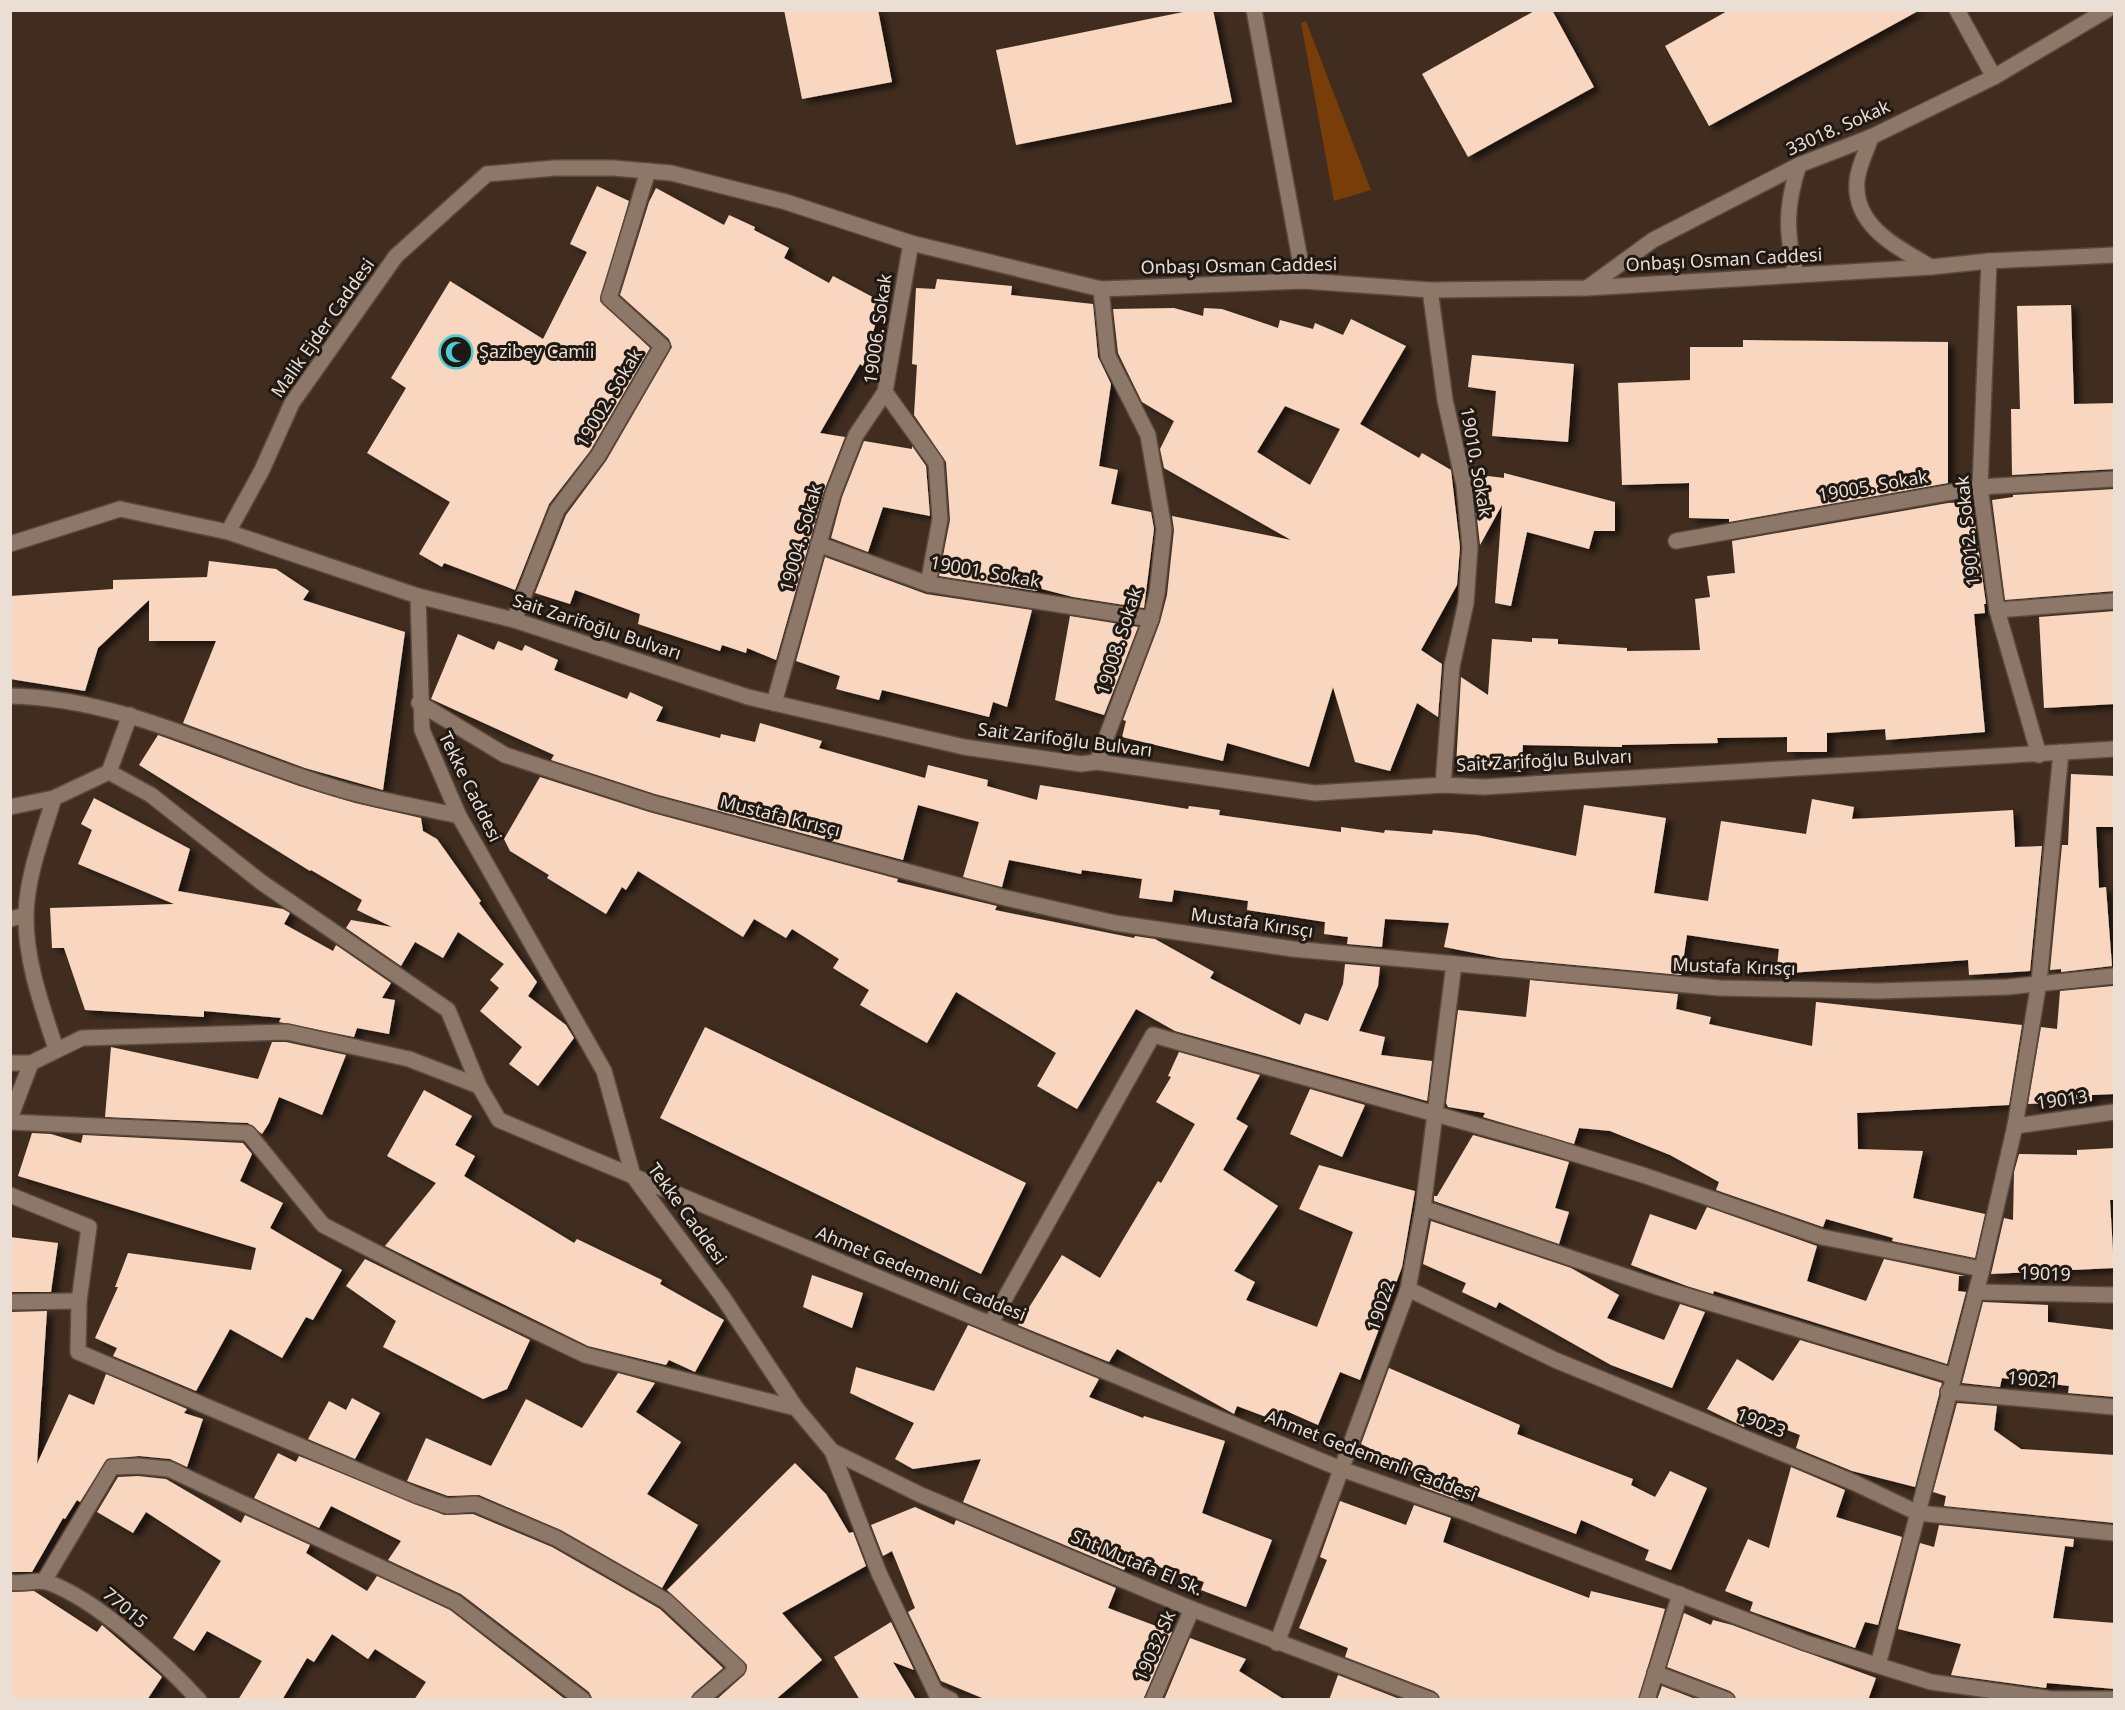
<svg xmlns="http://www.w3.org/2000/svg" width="2125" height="1710" font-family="'Noto Sans',sans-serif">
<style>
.green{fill:#783d09}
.building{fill:#f9d6bf;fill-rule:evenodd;filter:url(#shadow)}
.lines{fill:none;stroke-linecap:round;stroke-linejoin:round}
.minor-casing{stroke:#5a493e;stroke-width:18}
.tertiary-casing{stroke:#5a493e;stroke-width:18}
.secondary-casing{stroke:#5a493e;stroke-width:18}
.minor{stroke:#8d7768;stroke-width:15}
.tertiary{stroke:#8d7768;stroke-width:15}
.secondary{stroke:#8d7768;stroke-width:15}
.labels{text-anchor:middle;stroke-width:6;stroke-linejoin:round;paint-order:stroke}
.street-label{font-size:18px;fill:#eaded5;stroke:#201812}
.poi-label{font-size:18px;fill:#eaded5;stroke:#201812;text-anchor:start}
</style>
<defs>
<filter id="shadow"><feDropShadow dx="6" dy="4" stdDeviation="3" flood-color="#0009"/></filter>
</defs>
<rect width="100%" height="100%" fill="#402d20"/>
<path class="green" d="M1306,21l65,169 -37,11 -33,-178z"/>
<g class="building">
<path d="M784,10h94l14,72 -90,17z"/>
<path d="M1193,10h20l19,92 -216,43 -20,-95z"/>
<path d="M1536,10h16l42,77 -126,70 -46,-83z"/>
<path d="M1729,10h191l-211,116 -44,-80z"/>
<path d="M597,186l32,15 -29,100 50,47 -60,103 -41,53 -34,86 -71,-27 -2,4 -23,-13 31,-52 -83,-49 39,-65 -15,-10 59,-97 93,58 44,-87 -17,-8z"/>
<path d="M656,188l68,37 5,-10 26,12 -1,3 35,18 -5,10 45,25 4,-7 49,26 -19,64 -3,-2 -40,69 25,4 -21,54 -48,169 -29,-12 -1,5 -24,-8 -2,6 -82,-27 2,-10 -65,-24 -5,14 -35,-11 31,-78 40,-54 66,-114 -3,-8 -49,-44 29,-93z"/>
<path d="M937,279l75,7 -1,9 82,9 5,53 13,27 -12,82 19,4 -7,34 40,8 3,17 -10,79 -71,-11 -35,-9 -1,3 -98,-15 11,-56 -4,-58 -32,-47 3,-50 -5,-1 4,-76 19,1z"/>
<path d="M2071,305l3,99 41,-1v66l-103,6 -1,-66h9l-3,-103z"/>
<path d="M1174,308l29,8 1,-8 18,1 56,19 2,-8 33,9 2,-6 28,12 8,-16 55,27 -46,78 59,34 3,-5 29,17 9,77 -3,38 -36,65 21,14 -4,53 -21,-14 -27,68 -35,-9 -22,-75 -24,80 -82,-24 -4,18 -101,-24 4,-16 -3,-1 37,-98 7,-27 7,-65 -2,-14 119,24 -127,-72 -4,-19 14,-28 -32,-19 -24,-49 -5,-44zM1285,406l55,23 -30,56 -53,-33z"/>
<path d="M1743,340l205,2v141l-219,39v-3l-40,-1v-35l-67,2 -4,-102 72,-3v-33h53z"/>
<path d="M1472,355l102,9 -6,78 -76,-6 4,-45 -28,-4z"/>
<path d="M864,441l48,8v-3l14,20 4,50 -47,-9 -15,45 -37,-14 11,-41z"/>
<path d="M1504,473l111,29v29h-21l-5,18 -62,-17 -16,74 -16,-3 7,-98 -22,40 -8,-71 32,4z"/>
<path d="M2115,489v102l-110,9 -13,-100 21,-3v-2z"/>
<path d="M1972,502l14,102h-2l1,9 -11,1 11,118 -99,8 -1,-11 -58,4v19h-40v-15l-70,1 1,5 -96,2v2l-99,-2 -2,27 -65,-5 5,-90 27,18 4,-56 40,3v-4l26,1v5l69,4v3l73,-1 -5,-51 15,-2 -3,-21 28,-3 -3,-32 216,-38z"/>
<path d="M825,557l101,37 106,16 -25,97 -14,-5 -4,15 -107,-27 -3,10 -43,-11 4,-13 -44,-15z"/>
<path d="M209,561l67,8 33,22 -6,9 102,32 -22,158 -78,-22 -122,-45 33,-82h-67v-41l-51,48 -13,43 -75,-12v-83l103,-7v-9l94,-3z"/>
<path d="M2115,611v93l-71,4 -5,-91z"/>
<path d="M1070,616l68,11 -34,88 -49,-15z"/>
<path d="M458,634l36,16 4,-9 24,10 3,-6 33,15 -4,10 73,29 3,-7 33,15 -7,14 64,17 1,-4 34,8 5,-19 62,18 -3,7 106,30 3,-13 60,15 -1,6 50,14 3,-15 148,24 1,-3 31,4 -1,5 122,17v-5l43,6 1,-3 47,4 1,-4 44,5 99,21 8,-51 82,13 -12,75 54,8 13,-80 85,13 6,-35 42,8 -2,12 161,-9 2,37 27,-1 -12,125 -61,4 -1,-15 -192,14 3,-25 -92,-14 -6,40 -181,-17 -56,-11 5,-24 -64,-4 -3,28 -35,-3 1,-7 -24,-3 1,-12 -78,-12 1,-9 -74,-11 -2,12 -33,-4 3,-19 -60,-9 -1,4 -72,-14 -7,27 -39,-10 16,-55 -61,-17 -15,55 -248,-66 -104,-34 3,-5 -123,-56z"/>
<path d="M158,735l141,51 56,17 66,15 2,13 14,8 44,62 -2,2 58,79 -9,14 38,29 8,13 -36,48 -29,-22 13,-17 -42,-36 19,-23 -9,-8 14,-16 -46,-32 -15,26 -28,-16 -14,24 -55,-38 5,-8 41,7 -35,-17 5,-10 -51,-30 -1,1 -171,-106z"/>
<path d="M2071,774l44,2v51h-19l3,61 7,-1 6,79 -51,6v-3l-11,1 12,-125h6z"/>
<path d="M540,777l109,35 249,67 -1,3 100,24 -2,4 139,28 1,-2 20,3 59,33 -4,6 90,47 5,-12 23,8 15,-37 2,-20 35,3 -2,19 -19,45 26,6 -4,18 51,6 -5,40 -252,-70 -39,-22 -59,100 -40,-23 19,-33 -100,-61 -29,51 -67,-38 9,-15 -36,-22 6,-9 -47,-30 -6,9 -32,-19 -11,18 -105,-66 -12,19 -4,-3 -16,27 -59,-36 2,-3 -39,-24 -6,-12z"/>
<path d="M94,798l96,51 -12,42 105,18 7,4 -6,11 49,27 3,-6 55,38 -9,15 13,2 -6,34 -32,-6 -3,9 -75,-15 2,-4 -77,-7v6l-119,-7 -21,-62h-12l-2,-40 124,-4 -96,-40 14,-34 -11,-6z"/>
<path d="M1530,980l148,14 -2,15 35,8 -2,7 103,22 4,-44 206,23 -13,80 -152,8 1,36 65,2 -10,47 72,16 -10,44 -83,-17 1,-3 -67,-19 -3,8 -107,-37 3,-8 -49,-27 -60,-24 -31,-3 -5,16 -91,-27 2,-4 -37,-6 -2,-4 12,-93 68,7z"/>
<path d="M2113,986l2,108 -23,1v6l-64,3 13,-77 16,2 3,-38z"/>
<path d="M705,1027l321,156 -45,91 -321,-156z"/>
<path d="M272,1042h14l60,13 -24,60 -43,-18 -10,26 -7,11 -14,-11 -143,-6 6,-70 147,32z"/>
<path d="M1179,1052l81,23 -24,44 12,7 -25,44 55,36 -44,65 21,11 -9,18 71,27 36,-95 -54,-23 20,-44 96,26 -13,76 -42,113 -20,-8 -22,53 -34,-15 -5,12 -42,-16 -3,8 -117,-65 -8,13 -91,-37 44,-70 38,23 58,-97 3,2 34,-59 -39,-22 15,-25 -3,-1z"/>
<path d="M1310,1089l55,16 -23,52 -52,-23z"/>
<path d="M424,1090l48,26 -17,29 20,11 -11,20 110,67 3,-4 85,41 -2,4 64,36 -29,52 -26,-12 -3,5 -78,-19 -203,-100 51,-63 -49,-27z"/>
<path d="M32,1133l19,1 30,9 2,-8 160,8 9,11 -12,27 43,22 -13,25 72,42 -29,50 -7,-3 -24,41 -52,-29 -34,62 -83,-35 4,-8 -22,-10 23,-51h-3l13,-34 123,17 5,-22 -238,-72z"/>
<path d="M1473,1135l96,27 -14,46 14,4 -10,32 -125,-43v-5h3z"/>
<path d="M2115,1148v52h-5l4,68 -123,6 13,-56 9,2 1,-48 5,-18 58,1v-5z"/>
<path d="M1707,1207l110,39 -10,35 59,20 18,-42 81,17h-6l-1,15 8,1 -19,72 -233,-73 -1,3 -26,-8 -56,-21 19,-51 46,16z"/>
<path d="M1431,1221l140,47 48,27 -12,23 57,22 16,-36 25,8 -33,76 -61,-23 -112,-63 -3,6 -34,-16 4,-9 -43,-19z"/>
<path d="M10,1237l48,6 -7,49h-41z"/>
<path d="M365,1259l165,81 -23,49 -24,10 -100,-52 13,-26 -50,-35z"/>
<path d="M812,1275l51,18 -11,35 -49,-21z"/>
<path d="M1983,1302l65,3v17l67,8v67l-47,-4 1,-7 -67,-8 -2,9 -38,-4z"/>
<path d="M47,1311l-10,153 32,-70 25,11 12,-31 81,35 -3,4 19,6 -16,48 -17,-8 -31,-3 -32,3 -27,43 -3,-2 -12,19 -2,-1 -31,54h-22v-260z"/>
<path d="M968,1325l131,54 -10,18 54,21 1,-2 81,25 -23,72 70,27 -26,67 -45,-17 3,-8 -74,-25 -6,13 -161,-68 18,-43 -68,10 -18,-10 19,-36 -64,-30 6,-26 78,24z"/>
<path d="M1800,1340l142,43 -27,104 -63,-16 -56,-23 4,-13 -49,-19 -7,11 -37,-18 30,-50 36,22z"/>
<path d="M1389,1368l131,57 -3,9 116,45 -2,6 24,12 15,-26 37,17 -36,82 -26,-10 4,-10 -68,-30 -5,14 -115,-44 -3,10 -38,-14 4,-10 -57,-24 2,-4 -8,-4z"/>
<path d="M618,1373l37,10 -19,29 45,30 -34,52 51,31 -36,63 -101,-58 -82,-35 -31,1 -41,-15 19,-43 65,28 35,-67 56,29z"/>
<path d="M352,1398l28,15 -25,46 -47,-20 21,-38 17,9z"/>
<path d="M1957,1403l40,3 -3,24 27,19 94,6v68l-171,-17 2,-10 -13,-4z"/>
<path d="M278,1453l18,9 3,-6 145,59 29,-1 79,33 108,62 63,59 -29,25 -3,7h-98l-4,-8 -128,-98 -73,-34 13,-19 -70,-35 -12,22 -65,-30z"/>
<path d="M795,1463l31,31 23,39 4,-1 13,34 -84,47 40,47 -47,40h-59l28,-25 3,-10 -80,-75z"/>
<path d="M1791,1467l54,23 -9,27 66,20 -24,88 -13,-3 -10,26 -105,-37 3,-9 -28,-11 23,-52 21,9z"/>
<path d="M138,1476l28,3 75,44 4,-8 65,30 -4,8 61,38 10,-15 73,34 116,90h-152l12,-18 -51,-33 -7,10 -36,-25 -18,28 -7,-4 -25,42h-44l24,-39 -55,-30 -13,20 -21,-13 48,-77 -75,-49 -13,21 -36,-21 21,-35z"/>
<path d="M1340,1501l66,24 8,-20 37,13 -8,24 146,56 2,-7 74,18 -27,91h-197l-7,-9 -89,-34 3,-9 -49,-20 28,-68 -7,-3z"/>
<path d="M915,1507l39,18 2,-5 160,68 -8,20 64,24 -29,68h-156l-46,-19 -33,-69 7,-4 -23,-57 -9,5 -12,-31z"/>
<path d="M1939,1525l135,14 -1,8 -8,-1 -12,72 62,5v66l-68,-6 -1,5 -95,-13 10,-31 -63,-15 22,-86 14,4z"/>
<path d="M34,1591l63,41 5,-7 58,50 2,2 -15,23h-137v-108z"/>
<path d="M1684,1613l27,12 2,-5 19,5 144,53 -8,22h-131l-7,-9 -63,-24z"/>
<path d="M891,1622l23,48 -21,-8 23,38h-56l-26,-43z"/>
<path d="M1190,1638l56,21 -7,12 46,29h-121z"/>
<path d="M1338,1675l64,25h-73z"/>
<path d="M1662,1686l36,14h-41z"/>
</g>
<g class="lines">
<g class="minor-casing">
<g id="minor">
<path d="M1254,10l50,271"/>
<path d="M1957,10l37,67"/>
<path d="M1871,137c-4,13 -13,30 -14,44 -4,46 42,67 74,86"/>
<path d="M487,174l68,-6h58l58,5 115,29 125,41 190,46 203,-8 126,9 157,-2 344,-21 58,-6 125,-6"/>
<path d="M1989,261l-9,226 17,123 42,145"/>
<path d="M1796,275c-10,-42 -11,-68 3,-110"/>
<path d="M1587,288l66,-48 146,-75 72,-28 123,-60 113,-67"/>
<path d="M1430,290l15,110 19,85 6,62 -4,56 -14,63 -9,119"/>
<path d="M885,392l51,71 4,56 -12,65"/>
<path d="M1676,541l304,-54 134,-8"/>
<path d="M818,544l110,40 223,35"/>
<path d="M418,596l96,24 234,77 216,50 117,17 16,-2 218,31 128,-8 40,2 631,-38"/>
<path d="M1997,610l117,-9"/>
<path d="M514,620l43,-110 41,-54 64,-110 -53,-48 39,-127"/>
<path d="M10,696c118,2 223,63 333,94 38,11 78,17 116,26"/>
<path d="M419,703l86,52 147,48 350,94 113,26 178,26 427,39 158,3 130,-4 106,-11"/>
<path d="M774,703l59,-209 23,-59 29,-43 26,-149"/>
<path d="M1097,762l54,-143 6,-26 7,-64 -16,-94 -40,-79 -7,-67"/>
<path d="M109,772l42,23 110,87 187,128 31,76"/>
<path d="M10,807l44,-9"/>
<path d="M10,919l16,-4"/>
<path d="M56,1049c-14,-43 -31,-89 -30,-135 1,-39 17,-79 28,-116l55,-26 21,-57"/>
<path d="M10,1063h21l51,-25 205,-6 122,27 70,27 20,34 134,56"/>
<path d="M10,1118l21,-55"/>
<path d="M10,1122l238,11 75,92 126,65 136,65 211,53"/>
<path d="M2015,1126l99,-14"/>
<path d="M10,1195l79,32 -10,74 -1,51 340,144 29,10 28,-2 81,34 110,63 72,67 -38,32"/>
<path d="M1423,1208l234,79 297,89"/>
<path d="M1408,1289l147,71 300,123 63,30 196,20"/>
<path d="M1975,1295l2,-3 137,3"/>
<path d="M10,1302l69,-1"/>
<path d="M991,1323l162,-288 393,110 100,31 176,61 160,32"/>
<path d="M1948,1392l166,15"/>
<path d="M832,1451l89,44 271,114 239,91"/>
<path d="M44,1581l68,-114 26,-1 31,3 286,133 128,98"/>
<path d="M10,1582c12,3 26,-3 37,0 49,17 116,79 152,118"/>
<path d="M1277,1643l131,-354 15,-81 31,-244"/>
<path d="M1878,1665l104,-396 33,-143 24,-144 22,-230"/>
<path d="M1655,1673l72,27"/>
<path d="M937,1693l14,7"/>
<path d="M1153,1700l39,-91"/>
<path d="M1647,1700l33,-106"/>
</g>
</g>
<g class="tertiary-casing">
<g id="tertiary">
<path d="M120,509l108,23 190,64 4,134 37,86 145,255 29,105 89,120 74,112 36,43 47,122 60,127"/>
<path d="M633,1176l708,293 123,43 342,131 125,39 121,17h62"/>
</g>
</g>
<g class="secondary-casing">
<g id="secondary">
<path d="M228,532l34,-62 30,-67 104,-147 91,-82"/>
<path d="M10,544l110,-35"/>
</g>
</g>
<use href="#minor" class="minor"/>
<use href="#tertiary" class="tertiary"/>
<use href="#secondary" class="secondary"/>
</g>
<defs>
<g id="mosque-ring" transform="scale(1.725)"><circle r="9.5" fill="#201812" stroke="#51ccd3" stroke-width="1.5"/><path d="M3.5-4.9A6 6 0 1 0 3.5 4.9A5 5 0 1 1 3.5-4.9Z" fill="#51ccd3"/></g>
</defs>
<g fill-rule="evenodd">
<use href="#mosque-ring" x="456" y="352"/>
</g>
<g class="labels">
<g class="street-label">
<text transform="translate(1838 128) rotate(-24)" y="6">33018. Sokak</text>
<text transform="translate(1724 260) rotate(-3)" y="6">Onbaşı Osman Caddesi</text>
<text transform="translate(1239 266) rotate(-1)" y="6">Onbaşı Osman Caddesi</text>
<text transform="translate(323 328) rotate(-55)" y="6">Malik Ejder Caddesi</text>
<text transform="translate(878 329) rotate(-82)" y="6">19006. Sokak</text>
<text transform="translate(609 398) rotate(-59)" y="6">19002. Sokak</text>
<text transform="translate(1476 462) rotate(80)" y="6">19010. Sokak</text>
<text transform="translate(1873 486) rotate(-10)" y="6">19005. Sokak</text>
<text transform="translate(1968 531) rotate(-96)" y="6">19012. Sokak</text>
<text transform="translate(801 538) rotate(-74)" y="6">19004. Sokak</text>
<text transform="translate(985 572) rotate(10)" y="6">19001. Sokak</text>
<text transform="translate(597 627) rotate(18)" y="6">Sait Zarifoğlu Bulvarı</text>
<text transform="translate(1119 641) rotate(-72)" y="6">19008. Sokak</text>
<text transform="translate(1065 740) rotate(7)" y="6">Sait Zarifoğlu Bulvarı</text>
<text transform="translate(1544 761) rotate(-3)" y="6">Sait Zarifoğlu Bulvarı</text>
<text transform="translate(470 787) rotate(64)" y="6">Tekke Caddesi</text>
<text transform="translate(780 816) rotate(14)" y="6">Mustafa Kırısçı</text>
<text transform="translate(1252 923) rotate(8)" y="6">Mustafa Kırısçı</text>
<text transform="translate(1734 967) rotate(2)" y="6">Mustafa Kırısçı</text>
<text transform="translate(2062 1100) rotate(-8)" y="6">19013</text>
<text transform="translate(687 1214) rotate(54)" y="6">Tekke Caddesi</text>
<text transform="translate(921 1274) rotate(22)" y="6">Ahmet Gedemenli Caddesi</text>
<text transform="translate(2045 1274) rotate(2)" y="6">19019</text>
<text transform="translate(1381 1306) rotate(-71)" y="6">19022</text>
<text transform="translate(2033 1380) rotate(5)" y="6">19021</text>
<text transform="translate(1761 1423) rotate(22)" y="6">19023</text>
<text transform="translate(1371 1456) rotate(21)" y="6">Ahmet Gedemenli Caddesi</text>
<text transform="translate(1137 1563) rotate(23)" y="6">Sht Mutafa El Sk.</text>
<text transform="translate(125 1608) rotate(40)" y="6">77015</text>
<text transform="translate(1155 1646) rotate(-66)" y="6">19032 Sk</text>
</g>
<g class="poi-label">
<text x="479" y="358">Şazibey Camii</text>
</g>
</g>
<rect width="2125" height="1710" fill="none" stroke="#eaded5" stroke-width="24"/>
</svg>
